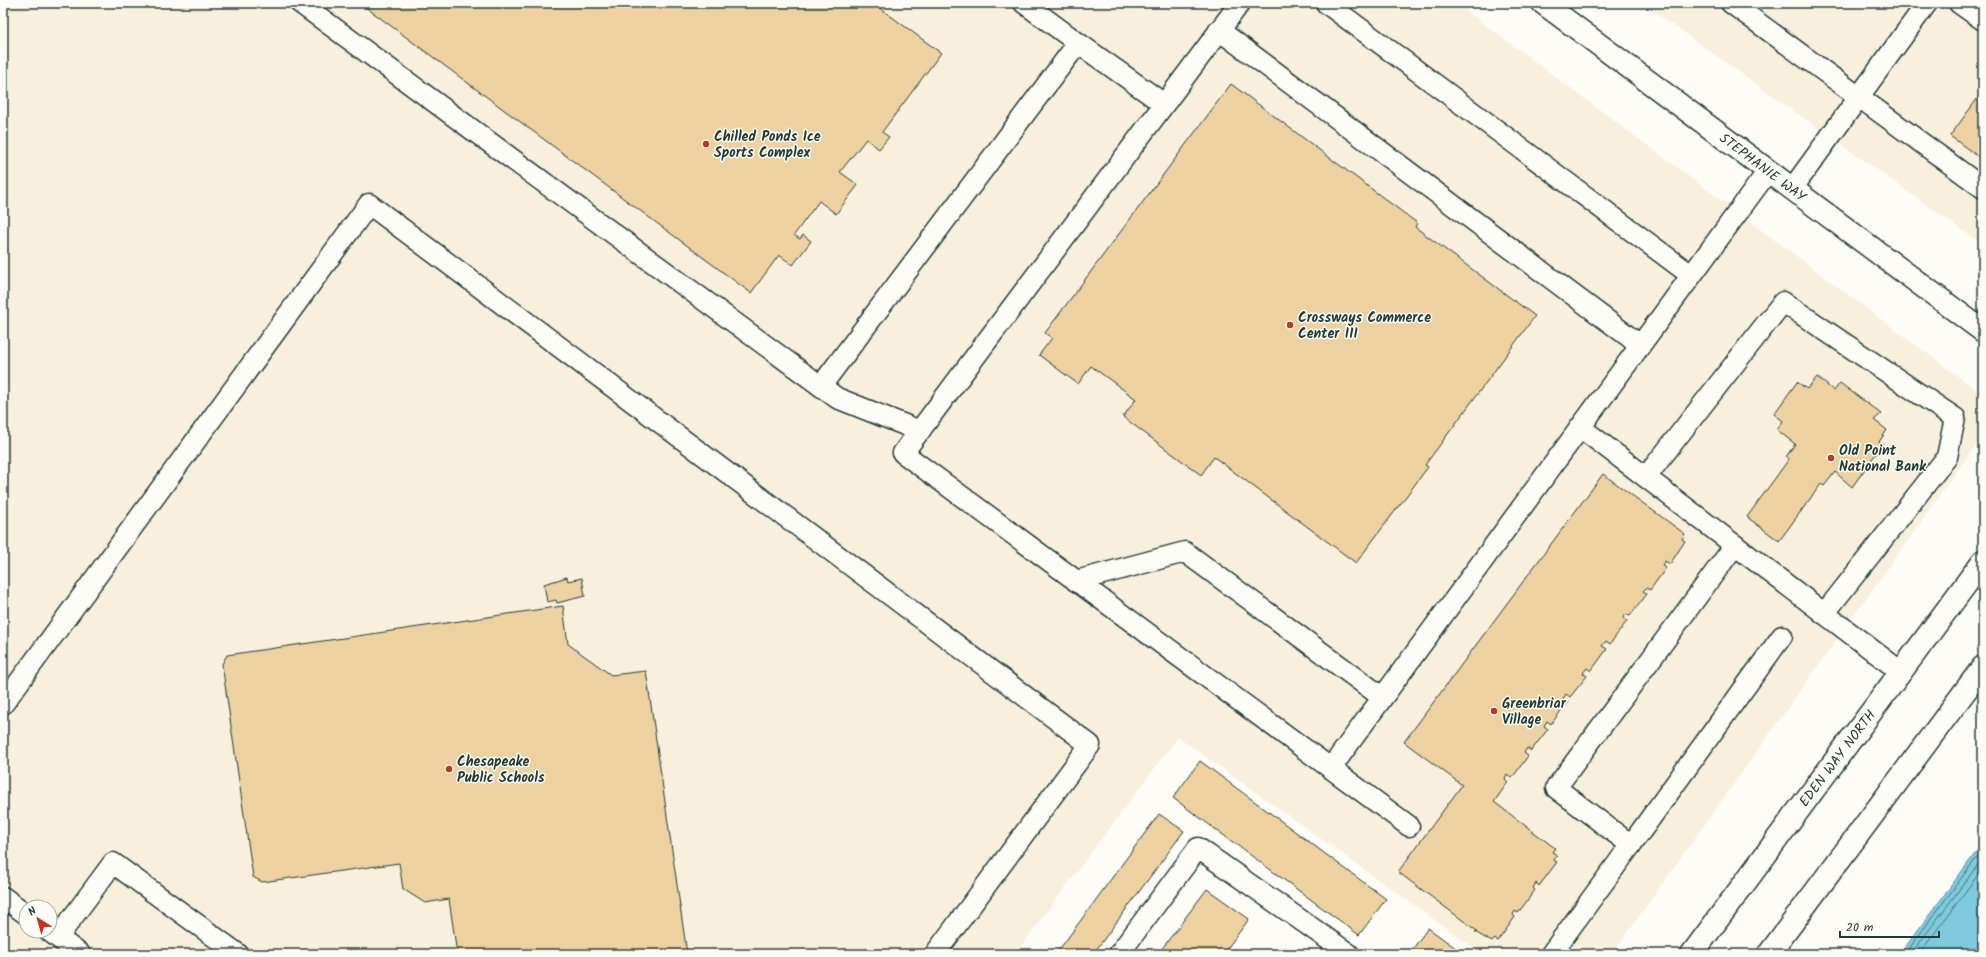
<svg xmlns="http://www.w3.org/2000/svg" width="1986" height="957" font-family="Kalam,sans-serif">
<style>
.built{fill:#f8efdd;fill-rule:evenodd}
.water{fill:#7fcadf;stroke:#59929b}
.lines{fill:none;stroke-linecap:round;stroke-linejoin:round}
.shore{stroke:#457578;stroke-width:1}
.building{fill:#eed1a1;stroke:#1f3d34}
.lane-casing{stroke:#1f3d34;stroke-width:23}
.street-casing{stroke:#1f3d34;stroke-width:25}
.secondary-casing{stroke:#1f3d34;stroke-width:25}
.lane{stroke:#fdfcf7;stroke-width:20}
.street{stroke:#fdfcf7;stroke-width:22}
.secondary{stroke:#fdfcf7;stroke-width:22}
.poi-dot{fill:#c8321e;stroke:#fdfcf7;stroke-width:1.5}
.labels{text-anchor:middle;stroke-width:3;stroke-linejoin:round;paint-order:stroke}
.poi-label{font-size:14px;font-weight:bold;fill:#1f3d34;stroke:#fdfcf7;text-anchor:start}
.street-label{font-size:14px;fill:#1f3d34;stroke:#fdfcf7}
</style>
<rect width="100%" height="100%" fill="#fdfcf7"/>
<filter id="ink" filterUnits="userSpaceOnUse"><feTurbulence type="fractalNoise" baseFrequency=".025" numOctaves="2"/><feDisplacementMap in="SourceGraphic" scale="8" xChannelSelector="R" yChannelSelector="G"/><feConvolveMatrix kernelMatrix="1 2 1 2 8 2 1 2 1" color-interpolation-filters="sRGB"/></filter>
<g filter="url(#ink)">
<g class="built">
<path d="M3,3h1453l527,392v40l-371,519h-129l-305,-217 -163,217h-1012zM26,907h24v24h-24z"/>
<path d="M1642,3h341v242z"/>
</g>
<path class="water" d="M1983,843v111h-83z"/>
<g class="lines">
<g class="shore">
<path d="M1905,954l78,-105"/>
<path d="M1911,954l72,-96"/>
<path d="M1919,954l64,-86"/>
</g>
</g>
<g class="building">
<path d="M360,3h513l68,50 -59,79 7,5 -10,12 -13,-10 -26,33 18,13 -22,29 -17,-13 -25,34 6,4 3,-4 8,6 -18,24 -14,-10 -28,38z"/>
<path d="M1231,84l186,139 -2,4 120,89 -110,149 3,2 -72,96 -142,-106 -13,18 -78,-58 13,-18 -45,-33 -13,18 -39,-29 13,-17 -7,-5z"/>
<path d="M1983,91v69l-33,-24z"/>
<path d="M1817,377l17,14 6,-8 41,31 -7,6 13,10 -8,12 4,2 -31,43 -17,-15 -11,14 -3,-2 -42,57 -32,-24 42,-58 -3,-2 9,-13 -18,-14 6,-9 -9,-7 23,-32 10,7z"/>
<path d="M1603,474l82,60 -3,5 3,2 -15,23 -5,-3 -3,4 4,3 -16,22 -4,-2 -3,3 4,3 -17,22 -4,-2 -3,4 4,3 -17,23 -4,-3 -4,5 5,3 -16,22 -4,-3 -4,5 4,3 -17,21 -4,-3 -3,5 5,3 -17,22 -4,-3 -3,5 4,3 -17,22 -4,-3 -3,5 4,3 -16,22 -5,-4 -2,5 3,3 -14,20 61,46 -3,4 5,3 -4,5 4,2 -18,24 -3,-3 -3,5 2,2 -17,23 -3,-2 -2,4 2,2 -17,24 -3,-2 -3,3 -17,-10 2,-1 -79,-59 64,-87 -58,-43z"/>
<path d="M567,577l1,4 14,-3 3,18 -28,7 -1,-3 -9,2 -3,-18z"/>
<path d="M563,606l5,38 43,31 35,-4 41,283h-230l-8,-55 -24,4 -22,-14 -4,-26 -137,19 -9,-5 -31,-213 5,-9z"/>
<path d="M1200,761l186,138 -27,36 -186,-137z"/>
<path d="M1159,814l25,17 -91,123h-37z"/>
<path d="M1207,889l42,30 -26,35h-65z"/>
<path d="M1428,928l36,26h-55z"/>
<path d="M1284,947l11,7h-16z"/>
</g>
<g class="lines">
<g class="lane-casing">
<g id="lane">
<path d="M300,3l537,395 83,33"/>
<path d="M1240,3l-337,450 506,373"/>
<path d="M1326,3l365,272"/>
<path d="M1731,3l252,185"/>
<path d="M1959,3l24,17"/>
<path d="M1219,30l421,315"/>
<path d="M1078,43l86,61"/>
<path d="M1792,189l135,-186"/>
<path d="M821,386l257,-343 -54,-40"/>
<path d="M1580,427l321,245"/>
<path d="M1646,477l137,-175 172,116 -8,39 -123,157"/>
<path d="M1735,545l-179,243 75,57 151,-209"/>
<path d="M1076,581l109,-29 197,145"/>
<path d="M3,704l366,-500 721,541 -155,209"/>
<path d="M1331,768l437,-597"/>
<path d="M3,897l23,17"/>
<path d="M49,931l31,23"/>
<path d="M58,937l55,-74 125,91"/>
<path d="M1119,954l79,-106 151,106"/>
<path d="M1551,954l80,-109"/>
</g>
</g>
<g class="street-casing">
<path id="street" d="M1543,3l440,328"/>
</g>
<g class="secondary-casing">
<g id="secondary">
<path d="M1692,954l291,-393"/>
<path d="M1769,954l214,-287"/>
</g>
</g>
<use href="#lane" class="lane"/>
<use href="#street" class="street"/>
<use href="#secondary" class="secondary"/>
</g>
</g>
<g class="poi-dot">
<circle cx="706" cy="144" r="4"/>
<circle cx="1290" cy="325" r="4"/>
<circle cx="1831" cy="458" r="4"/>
<circle cx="1494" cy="711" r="4"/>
<circle cx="449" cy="769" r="4"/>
</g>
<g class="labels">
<g class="poi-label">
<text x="714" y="141">Chilled Ponds Ice<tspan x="714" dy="16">Sports Complex</tspan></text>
<text x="1298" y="322">Crossways Commerce<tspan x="1298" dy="16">Center III</tspan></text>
<text x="1839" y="455">Old Point<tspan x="1839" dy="16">National Bank</tspan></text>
<text x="1502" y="708">Greenbriar<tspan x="1502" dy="16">Village</tspan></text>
<text x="457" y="766">Chesapeake<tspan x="457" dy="16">Public Schools</tspan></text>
</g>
<g class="street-label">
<text transform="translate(1763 167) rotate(37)" y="5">STEPHANIE WAY</text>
<text transform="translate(1837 758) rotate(-53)" y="5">EDEN WAY NORTH</text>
</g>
</g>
<rect width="1986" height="957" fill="none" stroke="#fdfcf7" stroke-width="16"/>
<rect x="8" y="8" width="1970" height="941" fill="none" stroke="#1f3d34" stroke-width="1.5" filter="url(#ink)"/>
<g transform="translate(38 919) rotate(323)"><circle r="19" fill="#fdfcf7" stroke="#a4b0a9"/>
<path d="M0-3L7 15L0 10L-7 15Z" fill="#c8321e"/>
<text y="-6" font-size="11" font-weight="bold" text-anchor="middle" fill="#1f3d34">N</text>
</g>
<path d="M1840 931v6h99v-6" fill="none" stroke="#1f3d34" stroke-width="2"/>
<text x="1846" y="931" font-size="12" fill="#1f3d34" stroke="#fdfcf7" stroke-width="3" paint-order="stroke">20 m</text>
</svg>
